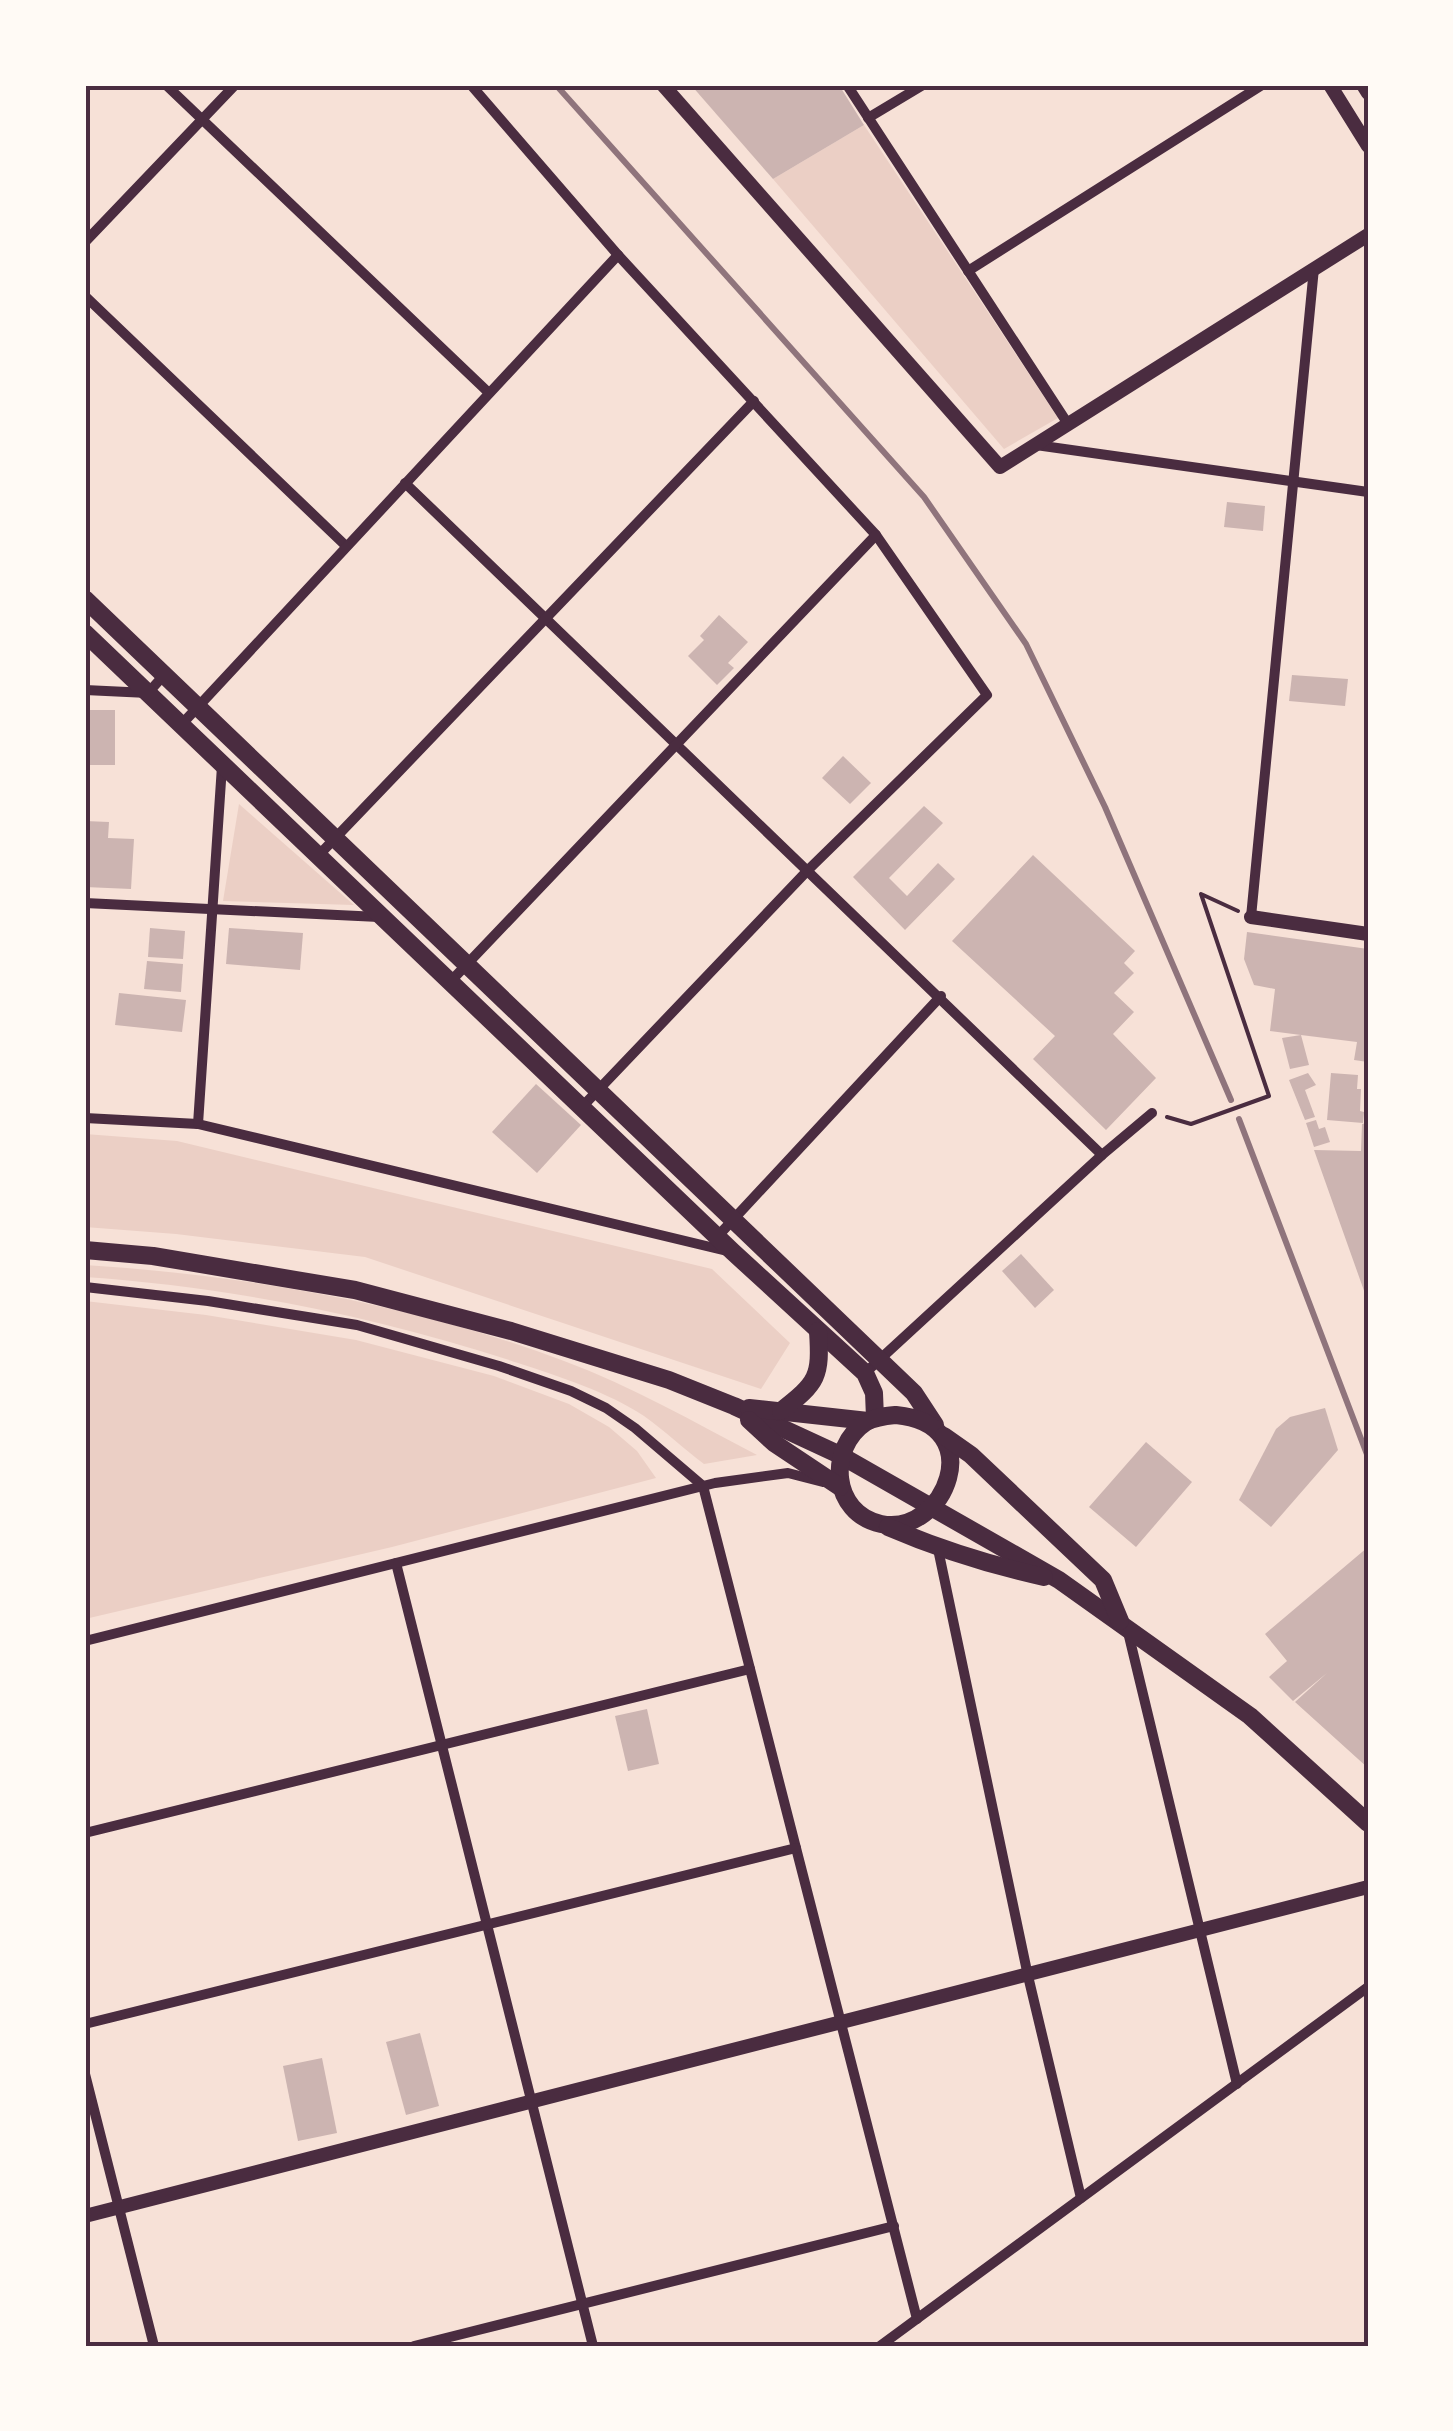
<svg xmlns="http://www.w3.org/2000/svg" width="1453" height="2431" font-family="Jost,sans-serif">
<style>
.green{fill:#ebcfc5}
.building{fill:#ccb4b1}
.lines{fill:none;stroke-linecap:round;stroke-linejoin:round}
.path{stroke:#4a2c40;stroke-width:4}
.minor{stroke:#4a2c40;stroke-width:10}
.tertiary{stroke:#4a2c40;stroke-width:14}
.primary{stroke:#4a2c40;stroke-width:18}
.rail{stroke:#8f747c;stroke-width:6}
.neatline{fill:none;stroke:#4a2c40;stroke-width:4}
</style>
<rect width="100%" height="100%" fill="#f7e1d7"/>
<g class="green">
<path d="M864,125l194,293 -54,31 -231,-270z"/>
<path d="M239,804l115,101 -131,-4z"/>
<path d="M85,1134l92,7 535,128 78,74 -29,46 -396,-132 -189,-23 -91,-7z"/>
<path d="M85,1265c160,10 328,39 479,96 67,25 130,61 193,94l-53,9c-20,-15 -39,-33 -60,-48 -34,-23 -86,-40 -126,-53 -139,-46 -287,-76 -433,-86z"/>
<path d="M85,1301l121,14 150,25 138,36 75,28 40,23 28,24 19,27 -264,69 -307,72z"/>
</g>
<g class="building">
<path d="M691,85h148l25,40 -91,54z"/>
<path d="M1227,502l38,4 -2,25 -39,-4z"/>
<path d="M719,615l29,27 -20,21 6,5 -17,17 -29,-29 16,-16 -4,-4z"/>
<path d="M1292,675l56,4 -3,27 -56,-5z"/>
<rect x="85" y="710" width="30" height="55"/>
<path d="M843,756l28,27 -21,21 -28,-26z"/>
<path d="M924,806l19,17 -54,55 18,18 31,-33 17,16 -50,51 -52,-53z"/>
<path d="M85,821l24,1 -1,16 26,1 -3,50 -46,-2z"/>
<path d="M1033,855l102,96 -11,12 10,10 -20,20 20,19 -21,22 43,44 -50,52 -73,-71 22,-23 -103,-95z"/>
<path d="M150,928l35,3 -2,28 -35,-2z"/>
<path d="M229,928l74,5 -3,37 -74,-6z"/>
<path d="M1247,932l121,17v113l-14,-2 3,-18 -56,-7 8,30 -19,4 -8,-31 19,-3 -31,-4 5,-42 -21,-4 -10,-26z"/>
<path d="M147,961l36,3 -2,28 -37,-3z"/>
<path d="M119,993l67,7 -4,32 -67,-7z"/>
<path d="M1308,1073l8,12 -11,5 10,27 -10,3 -16,-40z"/>
<path d="M1331,1073l27,2 -1,14h4l-1,22 4,1 -1,11 -36,-3z"/>
<path d="M536,1084l45,41 -44,48 -45,-41z"/>
<path d="M1316,1120l3,9 6,-2 5,15 -16,5 -8,-24z"/>
<path d="M1368,1123v50h-3l-1,10h4v119l-54,-152 47,1 1,-27z"/>
<path d="M1021,1254l33,36 -19,18 -33,-37z"/>
<path d="M1325,1408l13,42 -67,77 -32,-27 37,-71 14,-12z"/>
<path d="M1146,1442l46,40 -56,65 -47,-40z"/>
<path d="M1368,1547v221l-73,-66 32,-29 -34,28 -24,-24 18,-16 -22,-27z"/>
<path d="M647,1709l12,55 -31,7 -13,-55z"/>
<path d="M420,2033l19,73 -33,9 -20,-73z"/>
<path d="M322,2058l15,75 -39,8 -15,-75z"/>
</g>
<g class="lines">
<path class="path" d="M1167,1117l24,7 78,-28 -68,-202 37,17"/>
<g class="minor">
<path d="M166,85l323,308"/>
<path d="M471,85l147,170 258,280 111,160 -179,175 -226,237"/>
<path d="M847,85l221,339"/>
<path d="M868,118l55,-33"/>
<path d="M85,242l150,-157"/>
<path d="M968,271l294,-186"/>
<path d="M85,296l261,250"/>
<path d="M1036,445l332,47"/>
<path d="M405,483l697,672"/>
<path d="M85,690l63,3 16,-18"/>
<path d="M181,725l437,-470"/>
<path d="M318,856l436,-455"/>
<path d="M85,903l294,14"/>
<path d="M1251,917l63,-649"/>
<path d="M450,982l426,-447"/>
<path d="M85,1118l113,6 529,127"/>
<path d="M198,1124l24,-358"/>
<path d="M717,1237l224,-241"/>
<path d="M85,1287l123,14 149,24 142,41 72,25 35,17 29,20 68,58 214,833"/>
<path d="M865,1373l237,-218 50,-42"/>
<path d="M938,1549l90,427 53,222"/>
<path d="M396,1563l197,783"/>
<path d="M1128,1632l109,452"/>
<path d="M85,1641l630,-158 73,-10 35,9"/>
<path d="M85,1833l665,-164"/>
<path d="M85,2024l711,-176"/>
<path d="M85,2074l69,272"/>
<path d="M414,2346l480,-120"/>
<path d="M880,2346l488,-359"/>
</g>
<g class="tertiary">
<path d="M663,85l337,382 368,-232"/>
<path d="M1330,85l38,61"/>
<path d="M1363,85l5,8"/>
<path d="M1251,917l117,17"/>
<path d="M85,2216l1283,-329"/>
</g>
<g class="primary">
<path d="M85,599l829,794 21,32"/>
<path d="M85,633l648,619 132,121 9,20 1,25"/>
<path d="M85,1250l68,6 202,34 156,41 158,49 65,26 106,49 219,125 191,136 118,107"/>
<path d="M749,1408l119,13"/>
<path d="M781,1411c37,-29 40,-34 37,-80"/>
<path d="M896,1415c95,9 49,122 -15,109 -50,-11 -54,-76 -15,-102 9,-5 20,-6 30,-7z"/>
<path d="M749,1420l25,23 66,44"/>
<path d="M944,1436l27,19 132,125 17,41"/>
<path d="M888,1527c51,22 102,38 156,50"/>
</g>
<g class="rail">
<path d="M556,85l368,412 102,147 79,163 126,293"/>
<path d="M1239,1119l129,338"/>
</g>
</g>
<rect width="1453" height="2431" fill="none" stroke="#fffaf5" stroke-width="175"/>
<rect x="88" y="88" width="1278" height="2256" class="neatline"/>
</svg>
